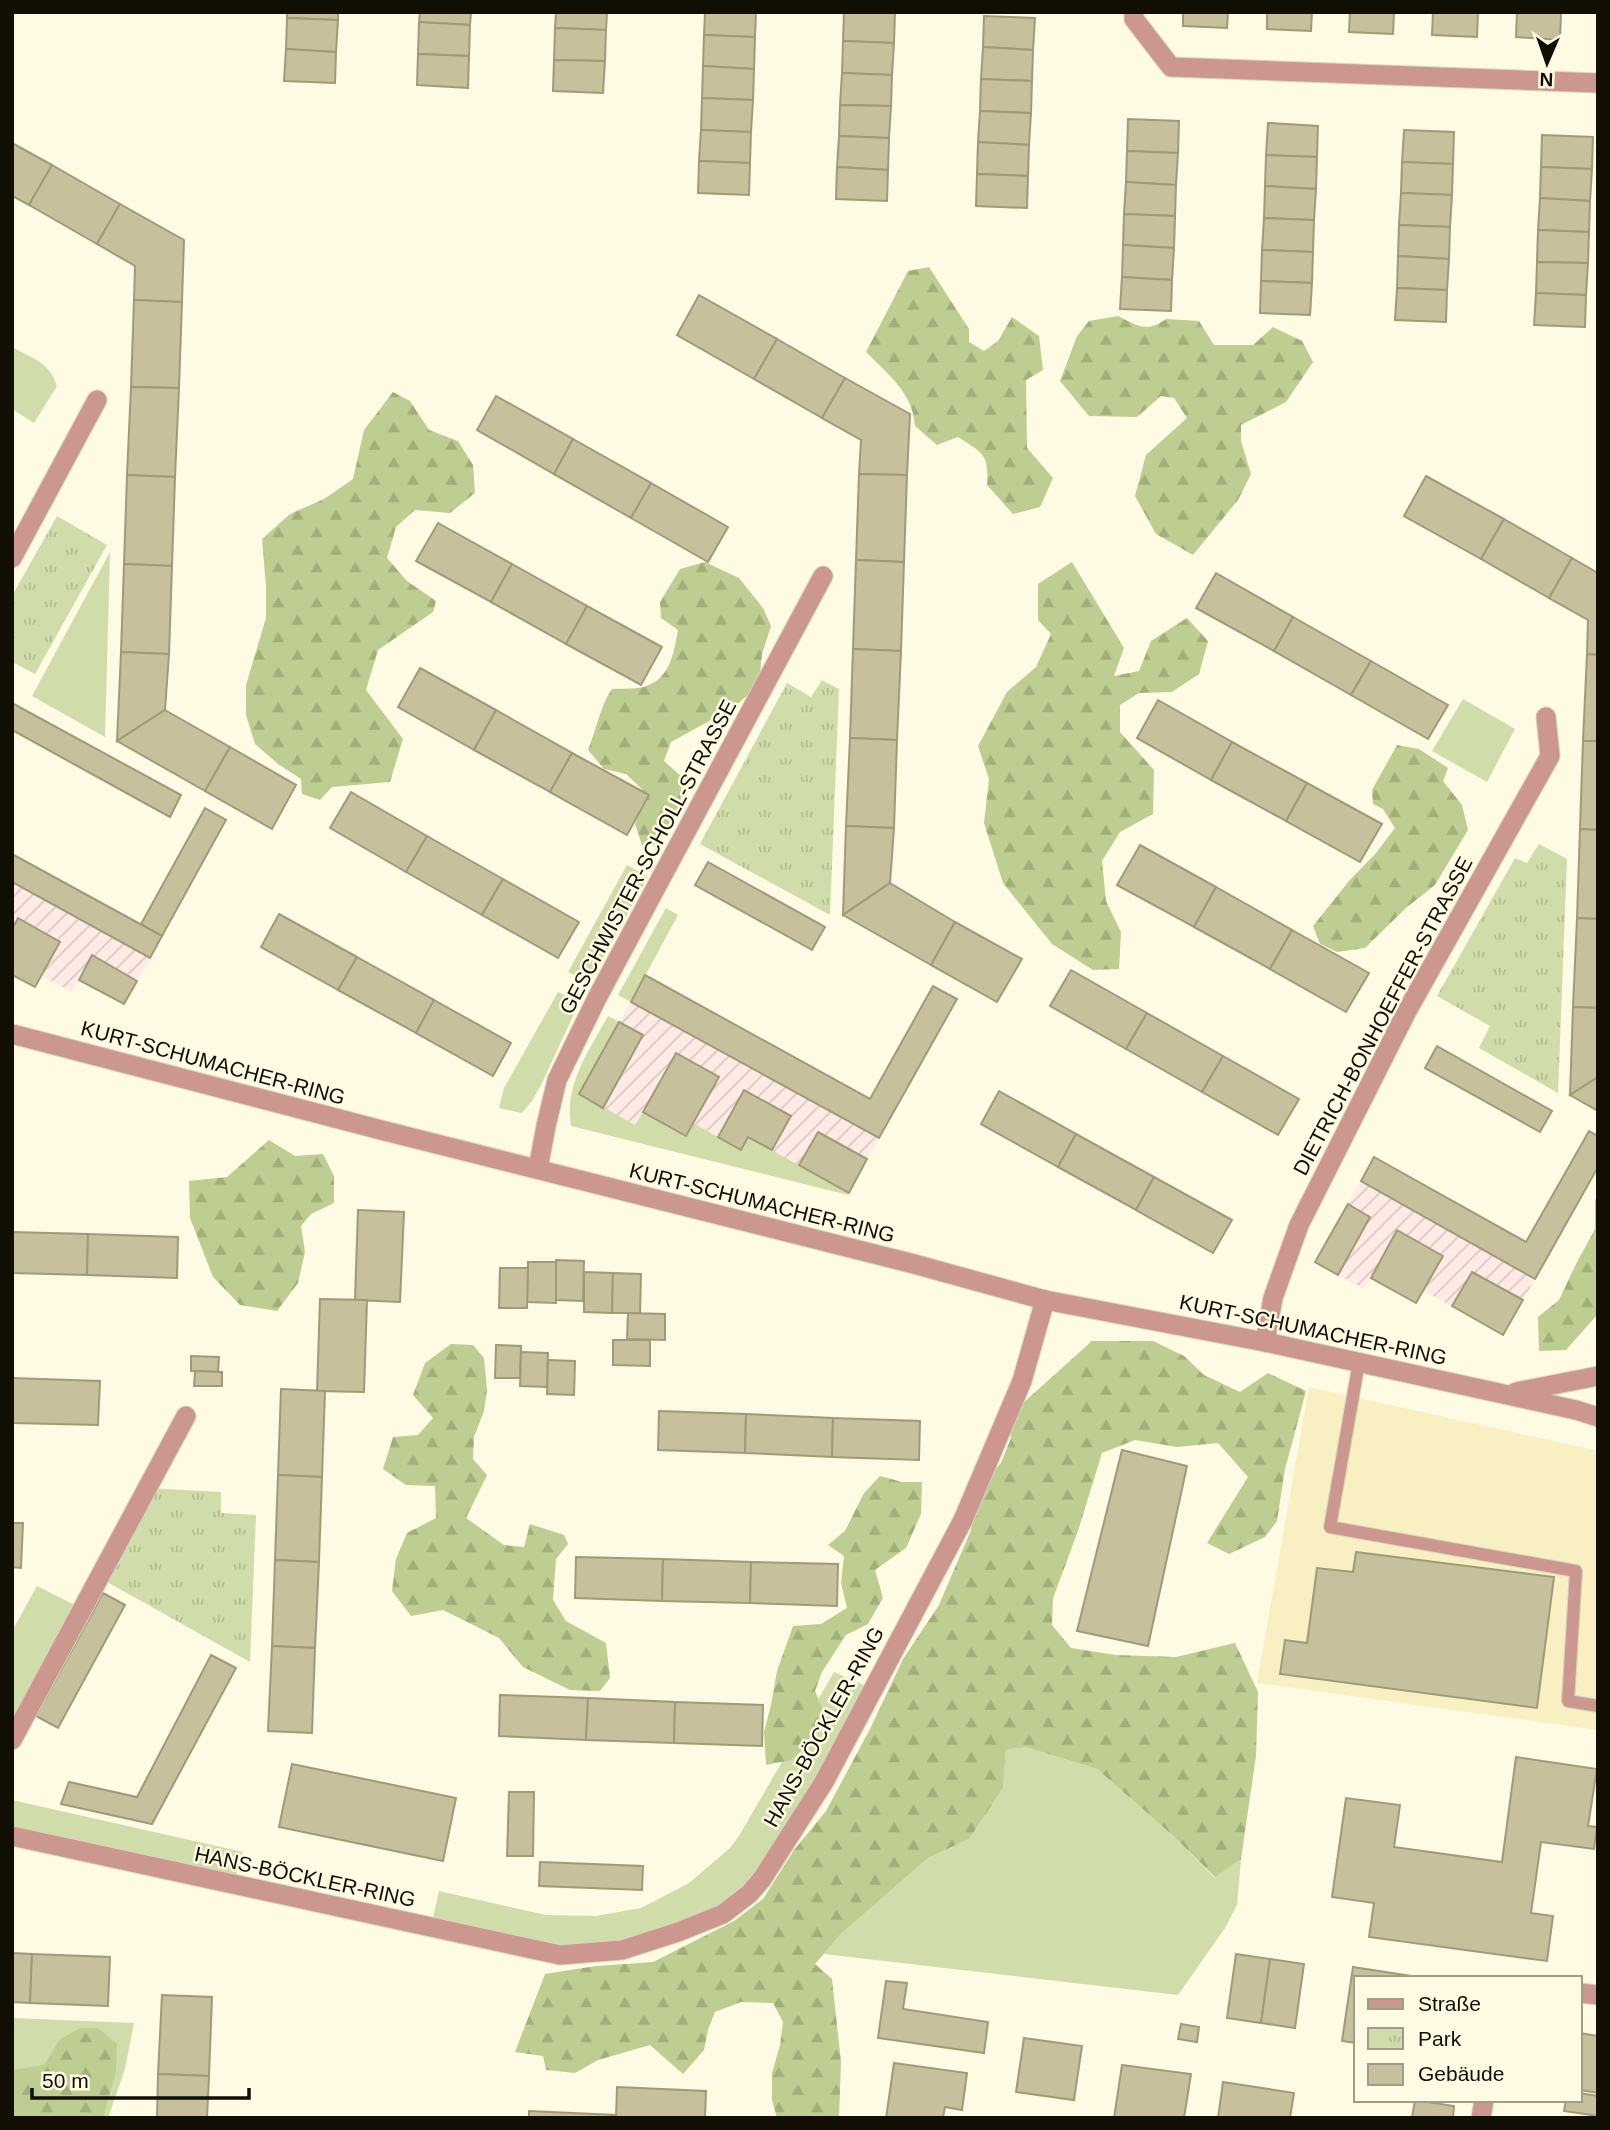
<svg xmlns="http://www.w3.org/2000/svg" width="1610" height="2130" font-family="Arial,sans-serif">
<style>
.built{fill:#f8efc3}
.industrial{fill:url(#industrial-furrows)}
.grass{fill:#d0ddaa}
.forest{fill:url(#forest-firs)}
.park{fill:url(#park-tufts)}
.building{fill:#c7c09d;stroke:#a09a78;stroke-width:2}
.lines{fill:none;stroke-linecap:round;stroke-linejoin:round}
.service-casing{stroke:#d8d4c0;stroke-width:14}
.minor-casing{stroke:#d8d4c0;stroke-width:21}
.service{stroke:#cb978f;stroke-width:12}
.minor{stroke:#cb978f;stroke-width:19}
.labels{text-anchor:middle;stroke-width:5;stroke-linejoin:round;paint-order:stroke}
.street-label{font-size:21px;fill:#110f04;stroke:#fefae4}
</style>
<defs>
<pattern id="industrial-furrows" width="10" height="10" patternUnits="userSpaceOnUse" patternTransform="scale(1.75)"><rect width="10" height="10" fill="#ffeae5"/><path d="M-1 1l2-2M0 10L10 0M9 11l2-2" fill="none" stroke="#dac8c3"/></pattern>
<pattern id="forest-firs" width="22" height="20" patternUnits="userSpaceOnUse" patternTransform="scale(1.75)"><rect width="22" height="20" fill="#becd91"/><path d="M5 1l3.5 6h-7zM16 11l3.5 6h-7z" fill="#a2af7b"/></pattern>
<pattern id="park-tufts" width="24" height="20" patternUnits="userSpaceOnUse" patternTransform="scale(1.75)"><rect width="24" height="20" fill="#d0ddaa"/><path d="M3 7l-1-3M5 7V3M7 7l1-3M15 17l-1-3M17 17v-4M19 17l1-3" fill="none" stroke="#b2bc91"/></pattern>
</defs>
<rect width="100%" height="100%" fill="#fefae4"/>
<path class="built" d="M1309,1387l289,64v279l-341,-47z"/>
<g class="industrial">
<path d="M12,882l138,76 -26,46 -45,-24 -7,12 -30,-16 -7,11 -23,-12z"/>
<path d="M631,1002l248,136 -30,55 -101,-55 -7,12 -48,-26 -7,12 -43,-24 -7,14 -57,-32z"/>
<path d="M1361,1181l174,98 -32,56 -79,-44 -8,12 -45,-25 -7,11 -49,-27z"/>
</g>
<g class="grass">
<path d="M14,348c20,11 36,15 43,38l-23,37 -22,-14v-58z"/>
<path d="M110,552l-5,185 -73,-41z"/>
<path d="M1463,699l52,30 -28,53 -55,-31z"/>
<path d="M627,865l21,12 -59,106 -21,-11z"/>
<path d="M666,908l12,7 -47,87 -13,-7z"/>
<path d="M558,992l21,11 -37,80 -10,18 -10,12 -23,-5 5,-20z"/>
<path d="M608,1016l11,6 -39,72 55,31 8,-13 43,24 7,-13 48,27 7,-13 101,56 -1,2 -277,-69c-7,-42 18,-75 37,-110z"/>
<path d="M37,1586l46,23 -71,131v-109z"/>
<path d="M834,1672l39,17 -111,190 -84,53 -118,23 -129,-28 8,-36 107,24 50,1 45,-8 48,-25 41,-35 9,-12z"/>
<path d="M1025,1747l72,22 73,64 44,44 27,-18 -4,46 -12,23 -47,67 -354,-41 17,-20 87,-76 41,-19 34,-51 3,-38z"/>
<path d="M12,1800l231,52 -10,33 -221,-49z"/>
<path d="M12,2018l122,5 -9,46 -17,49 -96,-1z"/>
</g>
<g class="forest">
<path d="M929,267l40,62v13l15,9 14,-10 14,-24 27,19 4,34 -17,10 1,68 26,30 -13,29 -27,7 -26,-29c2,-31 -4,-32 -29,-48l-21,8 -22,-19c-2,-33 -27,-52 -49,-74l42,-81z"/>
<path d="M1118,316c20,10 29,17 48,3l33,2 15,24h39l20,-18 29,14 11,21 -27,40 -45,23v16l10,33 -13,26 -45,55 -37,-21 -21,-38 11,-41 41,-37 -13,-20 -13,-2 -24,21 -48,-1 -29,-35 17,-45 12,-15z"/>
<path d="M393,392l17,9 19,29 29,11 15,24 2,28 -25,20 -35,-3 -19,17 -9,31 20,23 29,20 -3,11 -55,38 -12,40 37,49 -13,43 -58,5 -12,13 -18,-6 -1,-15 -23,-15 -23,-20 -9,-29v-30l20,-67v-32l-4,-47 28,-25 34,-15 29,-20 11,-49z"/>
<path d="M705,562l34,16 24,30 8,18 -9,28 -3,31 -26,23 -62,34 -7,19 18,16 -2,30 -26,39 -12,-1 -7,-21 12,-30 -21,-20 -22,-5 -16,-19c8,-19 13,-46 24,-61 11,-1 25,1 34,-3 25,-8 28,-35 32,-56l-17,-12 -1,-16 20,-33z"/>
<path d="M1072,562l52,86 -10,28 25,-5 12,-30 36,-23 21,23 -9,33 -27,18 -33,1 -19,12v27l34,38 -1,44 -33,18 -18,29 4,40 15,31 -2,37 -26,1 -41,-26 -49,-61 -19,-60 5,-44 -11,-33 29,-54 29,-25 15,-33 -13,-14v-36z"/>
<path d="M1397,745l22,4 29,19 -5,13 19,24 6,25 -33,55 -29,23 -41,40 -28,4 -17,-8 -7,-18 36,-45 27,-28 19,-25 -12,-19 -10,-5 -1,-14z"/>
<path d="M269,1140l26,16 28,-2 11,22v27l-23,11 -10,12 4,26 -7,31 -21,28 -37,-6 -27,-28 -23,-59 -1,-37 38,-4z"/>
<path d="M1598,1193v121l-32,36 -27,1 -1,-34 21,-17 17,-36 19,-35v-28z"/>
<path d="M1092,1341h61l31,15 20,19 36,17 28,-19 38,18 -21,78 -8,52 -12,16 -36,17 -22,-11 41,-66 -30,-34 -41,4 -42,-7 -33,13 -24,78 -25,67 -1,27 19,23 45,7 60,2 59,-14 23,49 -2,64 -15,103 -26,18 -45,-44 -73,-64 -72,-22 -19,3 -3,38 -34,51 -41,19 -87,76 -26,30 17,15 9,83 -2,56h-62l-5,-18v-27l8,-28 3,-23 -10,-19 -32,-1 -26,10 -7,18 -4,20 -21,24 -33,-29 -52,15 -23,13 -29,-3 -3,-14 -28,-4 30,-78 51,-8 57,-4 81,-41 29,-22 31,-49 32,-39 44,-82 33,-70 36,-54 32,-75 3,-39 27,-28 10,-25v-8l12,-27z"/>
<path d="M451,1344l22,1 11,13 3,32 -3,21 -10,26 -1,22 14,16 -21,43 38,27 20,2 6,-23 34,11 4,9 -12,15 -3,41 13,21 40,22 4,35 -10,13 -30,-1 -47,-23 -24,-29 -56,-28 -32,6 -19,-25 4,-32 11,-26 29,-15 -1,-32 -29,-1 -23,-16 10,-32 25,-2 15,-17 -20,-23 12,-32z"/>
<path d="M880,1476l22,6h20l-1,32 -15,34 -31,22 8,28 -15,26 -22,11 -24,37 -7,19 8,19 -18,37 -14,13 -25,5 -2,-33 7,-27 6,-34 16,-45 28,-2 26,-16 -6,-25 3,-27 -16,-11 17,-14 19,-38z"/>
<path d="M81,2028h17l19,16 -1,27 -12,44 -4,3h-88v-48l32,-5 16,-26z"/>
</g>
<g class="park">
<path d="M57,516l50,29 -72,129 -23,-12v-66z"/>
<path d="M822,680l17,9 -9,226 -130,-71 87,-161 24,14z"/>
<path d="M1539,844l28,15 -9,234 -79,-45 11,-22 -53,-30 78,-138 12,5z"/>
<path d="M148,1488l73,4v21l35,2 -6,147 -150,-84z"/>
</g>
<g class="building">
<path d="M287,12h51v8l-51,-2z"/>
<path d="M420,12h51l-1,13 -51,-3z"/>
<path d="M556,12h51l-1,18 -51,-2z"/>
<path d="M705,12h51l-1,25 -51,-2z"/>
<path d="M844,12h51l-1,31 -51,-2z"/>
<path d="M1183,12h45l-1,16 -44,-2z"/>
<path d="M1267,12h45l-1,19 -44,-2z"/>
<path d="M1350,12h44l-1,22 -44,-2z"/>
<path d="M1433,12h45l-1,25 -45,-2z"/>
<path d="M1517,12h44l-1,28 -44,-3z"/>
<path d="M984,16l51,2 -2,32 -50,-3z"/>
<path d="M287,18l51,2 -2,32 -50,-3z"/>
<path d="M419,22l51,3 -1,31 -51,-2z"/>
<path d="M555,28l51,2 -1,31 -51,-1z"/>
<path d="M704,35l51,2 -1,32 -51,-3z"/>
<path d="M843,41l51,2 -2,32 -50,-2z"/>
<path d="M983,47l50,3 -1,31 -51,-2z"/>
<path d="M286,49l50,3 -1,31 -51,-2z"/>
<path d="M418,54l51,2 -1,32 -51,-3z"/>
<path d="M554,60l51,1 -2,32 -50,-2z"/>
<path d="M703,66l51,3 -1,31 -51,-2z"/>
<path d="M842,73l50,2 -1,31 -51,-1z"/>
<path d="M981,79l51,2 -1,32 -51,-2z"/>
<path d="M702,98l51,2 -2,32 -50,-2z"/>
<path d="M840,105l51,1 -2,32 -50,-2z"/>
<path d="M980,111l51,2 -2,32 -51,-3z"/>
<path d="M1128,119l51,2 -1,32 -51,-2z"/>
<path d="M1268,123l50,3 -1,31 -51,-2z"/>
<path d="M701,130l50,2 -1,31 -51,-2z"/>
<path d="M1404,130l50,2 -1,32 -51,-2z"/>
<path d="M1542,135l51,2 -1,32 -51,-2z"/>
<path d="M839,136l50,2 -1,32 -51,-3z"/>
<path d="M978,142l51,3 -1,31 -51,-2z"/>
<path d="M12,143l40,22 -23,40 -17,-9z"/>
<path d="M1127,151l51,2 -2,32 -50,-3z"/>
<path d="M1266,155l51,2 -1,32 -51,-3z"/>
<path d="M699,161l51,2 -1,32 -51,-2z"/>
<path d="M1402,162l51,2 -1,31 -51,-2z"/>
<path d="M52,165l68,39 -23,40 -68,-39z"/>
<path d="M837,167l51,3 -1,31 -51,-2z"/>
<path d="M1541,167l51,2 -2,32 -50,-3z"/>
<path d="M977,174l51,2 -1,32 -51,-2z"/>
<path d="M1126,182l50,3 -1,31 -51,-2z"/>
<path d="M1265,186l51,3 -2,31 -50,-2z"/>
<path d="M1401,193l51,2 -2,32 -51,-2z"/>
<path d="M1540,198l50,3 -1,31 -51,-2z"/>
<path d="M120,204l64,36 -2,62 -48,-2 1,-34 -38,-22z"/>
<path d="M1124,214l51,2 -1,32 -51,-3z"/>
<path d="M1264,218l50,2 -1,32 -51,-2z"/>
<path d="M1399,225l51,2 -1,32 -51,-3z"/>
<path d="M1538,230l51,2 -1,31 -51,-1z"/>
<path d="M1123,245l51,3 -2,32 -50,-3z"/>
<path d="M1262,250l51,2 -1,31 -51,-2z"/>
<path d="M1398,256l51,3 -2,31 -50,-2z"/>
<path d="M1537,262l51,1 -2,32 -50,-2z"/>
<path d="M1122,277l50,3 -1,31 -51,-2z"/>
<path d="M1261,281l51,2 -2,32 -50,-2z"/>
<path d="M1397,288l50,2 -1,32 -51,-2z"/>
<path d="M1536,293l50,2 -1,32 -51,-2z"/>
<path d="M699,295l78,44 -23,40 -77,-44z"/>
<path d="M134,300l48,2 -3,86 -48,-1z"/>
<path d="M777,339l68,39 -23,40 -68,-39z"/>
<path d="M845,378l65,36 -3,61 -48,-1 2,-34 -39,-22z"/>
<path d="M131,387l48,1 -4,89 -48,-2z"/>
<path d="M496,396l77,43 -19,35 -77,-44z"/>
<path d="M573,439l78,44 -20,35 -77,-44z"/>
<path d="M859,474l48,1 -3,87 -48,-2z"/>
<path d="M127,475l48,2 -3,89 -48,-2z"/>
<path d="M1426,476l78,43 -23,40 -77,-43z"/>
<path d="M651,483l77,44 -20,35 -77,-44z"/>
<path d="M1504,519l68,39 -23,40 -68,-39z"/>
<path d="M438,523l74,41 -21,38 -75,-41z"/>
<path d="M1572,558l26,15v82l-11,-1 1,-34 -39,-22z"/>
<path d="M856,560l48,2 -3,89 -48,-2z"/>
<path d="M124,564l48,2 -3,88 -48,-2z"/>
<path d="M512,564l75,42 -21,38 -75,-42z"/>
<path d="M1216,573l77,44 -19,34 -78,-43z"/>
<path d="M587,606l75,41 -21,38 -75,-41z"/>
<path d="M1293,617l78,44 -20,34 -77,-44z"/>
<path d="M853,649l48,2 -4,89 -47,-2z"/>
<path d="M121,652l48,2 -4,56 -48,31z"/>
<path d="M1587,654l11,1v86h-15z"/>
<path d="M1371,661l77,44 -20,34 -77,-44z"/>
<path d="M420,668l76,42 -22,40 -76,-43z"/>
<path d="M1158,700l74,42 -21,38 -74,-42z"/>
<path d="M12,703l169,92 -11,22 -158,-87z"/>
<path d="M165,710l65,37 -25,44 -88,-50z"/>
<path d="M496,710l76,43 -22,39 -76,-42z"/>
<path d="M850,738l47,2 -3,88 -48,-2z"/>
<path d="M1583,741h15v89l-18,-1z"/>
<path d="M1232,742l75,41 -21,38 -75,-41z"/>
<path d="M230,747l66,38 -24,44 -67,-38z"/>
<path d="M572,753l77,42 -22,40 -77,-43z"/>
<path d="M1307,783l75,41 -22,38 -74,-41z"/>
<path d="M351,792l76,44 -21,36 -76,-44z"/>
<path d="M205,808l21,12 -64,116 -21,-12z"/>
<path d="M846,826l48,2 -4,55 -47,32z"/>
<path d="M1580,829l18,1v89l-21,-1z"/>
<path d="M427,836l76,43 -21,36 -76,-43z"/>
<path d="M1140,845l76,42 -22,40 -77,-42z"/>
<path d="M12,854l150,82 -12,22 -138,-76z"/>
<path d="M708,862l117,65 -13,23 -117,-65z"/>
<path d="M503,879l76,43 -21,36 -76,-43z"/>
<path d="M890,883l65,39 -24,43 -88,-50z"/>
<path d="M1216,887l76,43 -22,39 -76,-42z"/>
<path d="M279,914l78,43 -19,33 -77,-43z"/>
<path d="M18,918l42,24 -25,45 -23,-12v-46z"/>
<path d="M1577,918l21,1v89l-25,-1z"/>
<path d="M955,922l67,37 -25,43 -66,-37z"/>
<path d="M1292,930l77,43 -23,39 -76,-43z"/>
<path d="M92,955l45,26 -13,23 -45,-24z"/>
<path d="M357,957l77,43 -18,33 -78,-43z"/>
<path d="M1071,970l76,43 -21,36 -76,-43z"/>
<path d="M645,975l225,124 63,-113 24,13 -78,139 -248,-136z"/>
<path d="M434,1000l77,43 -18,33 -77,-43z"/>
<path d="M1573,1007l25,1v69l-28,18z"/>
<path d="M1147,1013l76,43 -21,36 -76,-43z"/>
<path d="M619,1022l24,13 -40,73 -24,-14z"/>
<path d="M1437,1046l115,65 -12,21 -115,-64z"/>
<path d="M676,1053l43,24 -33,59 -43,-24z"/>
<path d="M1223,1056l76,43 -21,36 -76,-43z"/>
<path d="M1598,1077v34l-28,-16z"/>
<path d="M744,1090l47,26 -19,34 -24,-13 -7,13 -23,-13z"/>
<path d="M999,1091l77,43 -18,33 -77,-43z"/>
<path d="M1589,1131l9,5v31l-63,112 -174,-98 13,-24 152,85z"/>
<path d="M818,1132l49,27 -18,34 -50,-28z"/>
<path d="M1076,1134l78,43 -18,33 -78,-43z"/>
<path d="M1154,1177l78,43 -19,33 -77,-43z"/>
<path d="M1348,1204l22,13 -32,58 -23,-13z"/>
<path d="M358,1210l46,2 -4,90 -45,-2z"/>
<path d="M1397,1230l46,26 -27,47 -45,-25z"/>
<path d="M12,1232l76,2 -1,41 -75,-2z"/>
<path d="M88,1234l90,3 -1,41 -90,-3z"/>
<path d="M556,1260l28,1 -1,40 -27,-1z"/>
<path d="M528,1262h28v41l-29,-1z"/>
<path d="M500,1268h28l-1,40h-28z"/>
<path d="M584,1272l29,1 -1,40 -28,-1z"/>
<path d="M1472,1272l51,28 -20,35 -51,-29z"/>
<path d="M613,1273l28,1 -1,39h-28z"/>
<path d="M320,1299l47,1 -3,92 -47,-1z"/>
<path d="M628,1313l37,1v26l-38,-1z"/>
<path d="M613,1340h37v26l-37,-1z"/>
<path d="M496,1345l25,1 -1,32h-25z"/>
<path d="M521,1352l27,1 -1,34 -27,-1z"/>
<path d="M191,1356l28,1 -1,15 -27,-1z"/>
<path d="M548,1360l27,1 -1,34 -27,-1z"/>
<path d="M195,1371l27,1v14h-28z"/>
<path d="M12,1378l88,3 -2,44 -86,-2z"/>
<path d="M281,1389l44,2 -3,86 -44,-2z"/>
<path d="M659,1411l87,3 -1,39 -87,-3z"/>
<path d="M746,1414l87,4 -1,39 -87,-4z"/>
<path d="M833,1418l87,3 -1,39 -87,-3z"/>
<path d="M1122,1450l65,16 -39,180 -71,-15z"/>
<path d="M278,1475l44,2 -3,85 -44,-2z"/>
<path d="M12,1523h11l-2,45 -9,-1z"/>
<path d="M1356,1552l198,25 -17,131 -257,-34 5,-34 22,3 10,-75 36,4z"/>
<path d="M576,1557l87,2 -1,42 -87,-3z"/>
<path d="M663,1559l88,3 -1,41 -88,-2z"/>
<path d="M275,1560l44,2 -4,86 -43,-2z"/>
<path d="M751,1562l87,2 -1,42 -87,-3z"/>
<path d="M103,1593l22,12 -67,123 -22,-12z"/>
<path d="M272,1646l43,2 -3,85 -44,-2z"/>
<path d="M211,1655l25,13 -84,156 -91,-20 8,-22 68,15z"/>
<path d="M500,1695l88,3 -2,42 -87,-4z"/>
<path d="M588,1698l87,4 -1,41 -88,-3z"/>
<path d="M675,1702l88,3 -1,41 -88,-3z"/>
<path d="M1516,1757l81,12 -9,57 9,1 -3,22 -53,-7 -10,71 22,3 -6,45 -178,-24 5,-34 -42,-6 14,-99 54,7 -6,42 108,15z"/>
<path d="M292,1764l164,34 -13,63 -164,-34z"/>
<path d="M509,1792h25l-1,64h-26z"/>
<path d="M540,1862l103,4 -1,24 -103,-4z"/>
<path d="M12,1953l20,1 -2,49 -18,-1z"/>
<path d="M32,1954l78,3 -2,49 -78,-3z"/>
<path d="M1236,1954l34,5 -9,64 -34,-5z"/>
<path d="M1270,1959l34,5 -9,64 -34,-5z"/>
<path d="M1353,1967l65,10 -62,1v65l-14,-2z"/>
<path d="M886,1981l21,2 -4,26 85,13 -4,31 -106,-15z"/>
<path d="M162,1995l50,2 -3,79 -51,-2z"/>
<path d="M1181,2024l18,3 -2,15 -19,-3z"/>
<path d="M1580,2033l18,3v57l-18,-3z"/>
<path d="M1024,2038l58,8 -8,54 -58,-8z"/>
<path d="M894,2063l73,10 -5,37 -17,-3 -2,11h-57z"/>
<path d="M1122,2065l69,9 -7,44h-70z"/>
<path d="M158,2074l51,2 -2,42h-50z"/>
<path d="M1223,2082l71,11 -4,25h-72z"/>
<path d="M617,2087l89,4 -1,27h-89z"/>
<path d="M1580,2093l18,3v20l-34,-5 2,-11h14z"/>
<path d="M1415,2100l39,6 -1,12h-41z"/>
<path d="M529,2111l87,4v3h-87z"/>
</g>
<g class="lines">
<g class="service-casing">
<path id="service" d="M1359,1362l-29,165 246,44 -8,130 30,5"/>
</g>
<g class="minor-casing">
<g id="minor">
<path d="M1134,12v7l37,48 427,16"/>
<path d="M12,558l85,-158"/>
<path d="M12,1034l373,97 529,133 131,36 220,42 311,68 22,7"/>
<path d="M538,1169l8,-43 11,-46 40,-82 63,-118 163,-304"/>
<path d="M1265,1342l8,-44 26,-73 108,-214 143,-255 -4,-39"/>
<path d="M1516,1392l82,-16"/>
<path d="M12,1740l174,-324"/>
<path d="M12,1836l548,119 62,-5 56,-18 45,-18 26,-20 13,-15 62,-97 139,-262 59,-139 23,-81"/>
<path d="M1580,1993l18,2"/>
<path d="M1481,2118l3,-18"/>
</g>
</g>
<use href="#service" class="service"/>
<use href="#minor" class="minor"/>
</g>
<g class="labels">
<g class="street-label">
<text transform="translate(648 857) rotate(-62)" y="7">GESCHWISTER-SCHOLL-STRASSE</text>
<text transform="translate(1383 1016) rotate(-62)" y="7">DIETRICH-BONHOEFFER-STRASSE</text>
<text transform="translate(213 1063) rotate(15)" y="7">KURT-SCHUMACHER-RING</text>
<text transform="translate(762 1203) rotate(14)" y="7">KURT-SCHUMACHER-RING</text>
<text transform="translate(1313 1330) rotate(12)" y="7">KURT-SCHUMACHER-RING</text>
<text transform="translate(824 1727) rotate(-61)" y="7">HANS-BÖCKLER-RING</text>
<text transform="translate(305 1877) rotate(12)" y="7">HANS-BÖCKLER-RING</text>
</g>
</g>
<rect width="1610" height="2130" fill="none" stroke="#110f04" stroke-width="28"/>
<rect x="1354" y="1976" width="228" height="126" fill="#fefae4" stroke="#9f9c8a" stroke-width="2"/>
<rect x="1368" y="1999" width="35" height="10" fill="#cb978f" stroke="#9f9c8a" stroke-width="2"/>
<text x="1418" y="2011" font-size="21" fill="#110f04">Straße</text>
<rect x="1368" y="2028" width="35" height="21" fill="url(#park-tufts)" stroke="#9f9c8a" stroke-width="2"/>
<text x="1418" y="2046" font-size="21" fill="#110f04">Park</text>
<rect x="1368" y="2064" width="35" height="21" fill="#c7c09d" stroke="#9f9c8a" stroke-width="2"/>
<text x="1418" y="2081" font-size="21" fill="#110f04">Gebäude</text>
<g transform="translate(1547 63) rotate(182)" stroke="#fefae4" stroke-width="5" paint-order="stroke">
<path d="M0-5L12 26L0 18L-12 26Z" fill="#110f04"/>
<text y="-10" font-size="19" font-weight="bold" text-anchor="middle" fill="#110f04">N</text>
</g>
<path d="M32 2088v10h217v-10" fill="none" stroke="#110f04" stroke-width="3.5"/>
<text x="42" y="2088" font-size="21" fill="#110f04" stroke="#fefae4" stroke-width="5" paint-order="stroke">50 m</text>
</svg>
